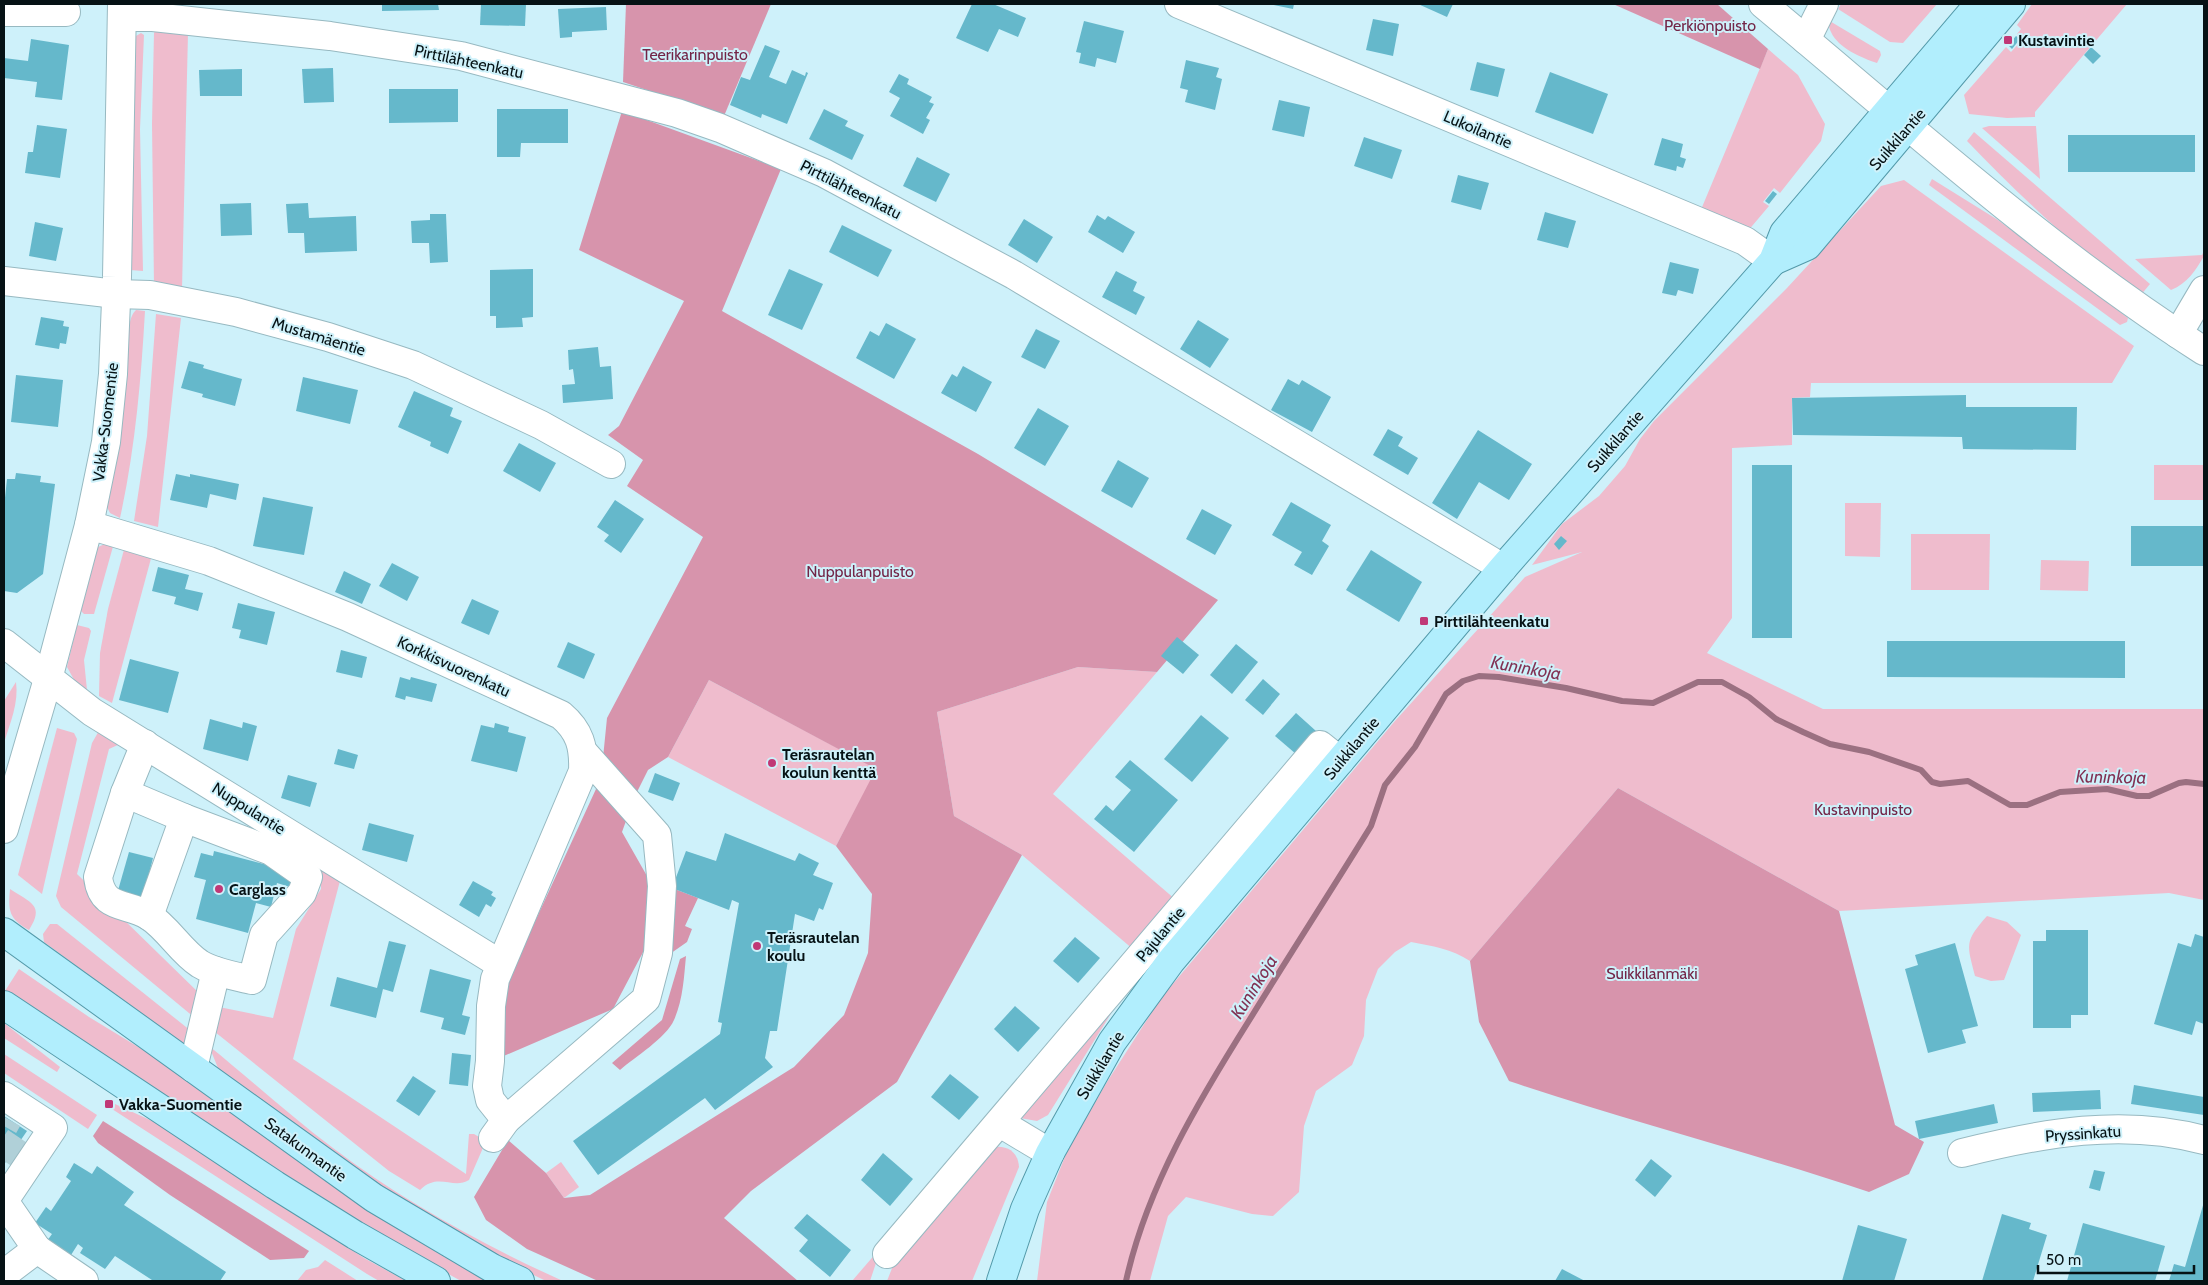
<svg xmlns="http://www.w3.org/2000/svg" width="2208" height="1285" font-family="Cabin,sans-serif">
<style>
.green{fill:#efbccd}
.forest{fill:#d794ac}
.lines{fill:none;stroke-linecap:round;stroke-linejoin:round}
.stream{stroke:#9b7081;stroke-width:6}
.building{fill:#65b8cb}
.minor-tunnel{stroke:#b0d0d8;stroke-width:28;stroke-dasharray:28 14;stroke-linecap:butt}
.minor-casing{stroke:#97b9c1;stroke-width:30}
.major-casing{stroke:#539aaa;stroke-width:30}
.minor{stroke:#fff;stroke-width:28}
.major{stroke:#b1eefd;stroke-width:28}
.poi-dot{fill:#c03876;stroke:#cef1fa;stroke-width:2}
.labels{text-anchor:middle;stroke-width:4;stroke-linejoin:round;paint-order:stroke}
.park-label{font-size:16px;fill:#732547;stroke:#cef1fa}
.poi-label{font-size:16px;font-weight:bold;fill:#061215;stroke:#cef1fa;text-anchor:start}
.street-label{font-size:16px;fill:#061215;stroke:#cef1fa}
.water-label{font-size:18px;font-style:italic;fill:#823254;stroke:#cef1fa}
</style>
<rect width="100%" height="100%" fill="#cef1fa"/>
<g class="green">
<path d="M1841,4h96l-34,39 -13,-1 -52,-33z"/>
<path d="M2032,4h95l-92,108v5l-28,1 -38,-4 -5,-19 42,-48 5,5 12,-13 -6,-5 4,-5 -4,-4z"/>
<path d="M1828,20l52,31 1,4 -4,8c-15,-5 -39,-15 -46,-31 -2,-3 -2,-8 -3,-12z"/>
<path d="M156,30l32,3 -6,256 -28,-4 -2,-161 2,-91z"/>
<path d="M141,33l3,2 -4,94 3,142 -13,-1 6,-234z"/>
<path d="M1768,49l30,26 27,49 -4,17 -41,52 -6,-5 -11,14 6,4 -22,26 -47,-20z"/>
<path d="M1989,126h47l4,53 -58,-51z"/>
<path d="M1974,132l176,152 -10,12c-63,-46 -119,-99 -173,-155z"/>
<path d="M1932,179l66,41 130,98 -1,4 -7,3 -191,-140z"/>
<path d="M1904,180l230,166 -22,37h-301l-1,14 -18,1v47l-60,3v170l-25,35 116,56h381v191l-35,-7 -330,18 -221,-123 -148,173c-18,-12 -38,-15 -59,-19l-16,10 -17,17 -12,31 -2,36 -12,29 -36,26 -12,35 -5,66 -26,24 -21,-2 -66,-17 -18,19 -18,65h-113l10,-79 21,-53 39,-67 54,-84 234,-277 130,-144 57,-25 -50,13 30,-41 37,-28 26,-30 15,-27 14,-18 133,-133 94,-102z"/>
<path d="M2204,251v5c-9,15 -16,27 -33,34l-36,-31 67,-4z"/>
<path d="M136,310l9,1c-4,70 -10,139 -25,207l-10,-5 -3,-6c10,-52 17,-104 21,-157 1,-11 -1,-32 8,-40z"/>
<path d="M156,314l25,4 -23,209 -24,-6 13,-85z"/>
<rect x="2154" y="465" width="50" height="35"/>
<path d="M1845,503h36l-1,54 -35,-1z"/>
<path d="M1911,534h79l-1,56h-78z"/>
<path d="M107,543h7l-20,71h-10l-3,-3 17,-64z"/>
<path d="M125,546l28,5 -41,152 -13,-7 1,-43 8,-44z"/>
<path d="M2041,560l48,1 -1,30 -48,-1z"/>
<path d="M77,625l12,3 2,3 -7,29 3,30 -2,2 -8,-7 -10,-18z"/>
<path d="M1078,667l79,5 -104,122 123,106 -42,50 -112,-95 -68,-39 -17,-104z"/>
<path d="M709,680l168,89 -41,77 -168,-89z"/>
<path d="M16,682c3,21 -6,41 -12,61v-42z"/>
<path d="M57,728l17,5 3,6 -35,155 -24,-19z"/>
<path d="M100,729l20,15 -11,5 -32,125 125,122 -7,22 -134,-111 -5,-11 36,-153z"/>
<path d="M321,865l20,12 -48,182 173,115 3,-40h5l12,7 -17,39c-16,10 -31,-8 -49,10l-31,-19 -179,-143 9,-21 54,11 23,-89 25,-40z"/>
<path d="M10,889c21,14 35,16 19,41 -20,-11 -21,-19 -19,-41z"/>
<path d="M1987,916l20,6 14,13 -17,45 -13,1 -16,-5c-8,-32 -11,-34 12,-60z"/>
<path d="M50,924h7l134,107v14l-10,-2 -137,-101 -1,-8z"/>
<path d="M1152,960l-40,52 -64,103 -11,6 -17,-3z"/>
<path d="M19,969l70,48 69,42 334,222h-31l-97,-54 -359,-236z"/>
<path d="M4,1023l56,44 -3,5 -53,-34z"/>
<path d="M209,1046c41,33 81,70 124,102 70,53 150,97 230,133h-17l-31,-15 -124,-72 -164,-116 -9,-10z"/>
<path d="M4,1054l93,61 -9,14 -84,-56z"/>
<path d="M115,1104l46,21 203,133 42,23h-27l-12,-7 -255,-165z"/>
<path d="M993,1147c15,-2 25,5 26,20l-47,114h-85l9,-23z"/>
<path d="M561,1162l18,25 -15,11 -18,-25z"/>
<path d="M877,1252v8l-7,21h-18z"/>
<path d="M325,1260l33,21h-61l9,-11 12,-3z"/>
</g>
<g class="forest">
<path d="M626,4h145l-47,112 -101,-34z"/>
<path d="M1613,4h104l51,45 -8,20z"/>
<path d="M622,111l159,58 -59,142 256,143 240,146 -61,72 -79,-5 -141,45 17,104 68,39 -125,227 -146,109 -27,27 74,63h-200l-71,-32 -41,-29 -12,-23 34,-57 38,33 18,25 26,-3 204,-128 50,-52 24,-62 4,-59 -36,-48 40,-77 -167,-89 -41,77 -20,13 -13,26 -13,36 25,44 3,63 -37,70 -114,49 10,-80 87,-189 6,-21 5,-50 96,-181 -76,-51 16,-26 -35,-25 11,-9 65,-125 -105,-51z"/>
<path d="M1618,788l221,123 56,214 29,17 -15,32 -40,18c-119,-40 -241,-71 -360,-111l-30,-59 -9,-61z"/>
<path d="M672,888l26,10 -13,28 7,3 -5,13 -20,14z"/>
<path d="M686,956c-2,21 -3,44 -12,64 -8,18 -39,37 -54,50l-8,-7 50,-43 18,-61z"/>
<path d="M103,1121l206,130 -5,7 -34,2 -100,-65 -72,-52 -5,-7z"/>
</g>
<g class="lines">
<path class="stream" d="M1126,1281c21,-95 73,-181 124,-262 40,-65 81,-128 121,-193l14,-41 30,-38 31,-53 17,-13 16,-5 20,1 67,11 56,13 31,2 45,-21h24l27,15 27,22 27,13 27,12 39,8 52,18 11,12 8,2 28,-3 42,24h17l33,-13 47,-3 30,7h12l30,-13 7,-1 18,2"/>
</g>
<g class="building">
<path d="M382,4h56l1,6 -57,1z"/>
<path d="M481,4h45l-1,22 -45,-1z"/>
<path d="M972,4h21l33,14 -8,19 -19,-8 -11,23 -32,-14z"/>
<path d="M1269,4h25l-1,5z"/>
<path d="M1418,4h35l-6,13z"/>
<path d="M606,7l1,23 -35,2v5l-12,1 -2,-29z"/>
<path d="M1373,19l26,5 -6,32 -27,-6z"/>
<path d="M1084,21l40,10 -8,32 -19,-5 -2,9 -16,-4 2,-10 -5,-1z"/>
<path d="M2016,36l4,3 -8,10 -4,-4z"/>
<path d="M31,39l38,6 -7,55 -27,-3 2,-15 -33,-4v-20l24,3z"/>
<path d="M765,45l15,6 -11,26 17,7 6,-14 13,6 1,-4 2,1 -21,51 -25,-10 -1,4 -31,-13 11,-28 9,3z"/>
<path d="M2091,47l10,9 -8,8 -9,-9z"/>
<path d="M1186,60l33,8 -3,9 6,2 -7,31 -30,-8 3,-12 -8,-2z"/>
<path d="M1477,62l28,7 -7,28 -28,-7z"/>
<path d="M333,68l1,34 -30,1 -2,-34z"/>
<path d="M242,69v27h-42l-1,-26z"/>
<path d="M1550,72l58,22 -15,40 -58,-22z"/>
<path d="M899,74l10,5 -2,5 25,13 -3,5 5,2 -8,14 4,2 -7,14 -33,-18 10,-18 -11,-6z"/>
<path d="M389,89h69v33l-69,1z"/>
<path d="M1279,100l31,7 -6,30 -32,-7z"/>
<path d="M497,109h71v34h-47l-1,14h-23z"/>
<path d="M824,109l24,12 -3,5 19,9 -12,25 -43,-21z"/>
<path d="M37,125l30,4 -7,49 -35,-5 3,-21h5z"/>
<rect x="2068" y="135" width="127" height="37"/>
<path d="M1364,137l38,13 -10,29 -38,-13z"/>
<path d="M1662,138l21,6 -3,13 6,2 -3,9 -6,-2 -1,5 -22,-6z"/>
<path d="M917,157l33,17 -14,28 -33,-16z"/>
<path d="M1458,175l31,8 -8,27 -30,-8z"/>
<path d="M1773,191l4,3 -8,10 -4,-3z"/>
<path d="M251,203l1,32 -31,1 -1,-32z"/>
<path d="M308,203l1,15 47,-2 1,35 -52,2 -1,-20h-16l-2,-29z"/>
<path d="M1545,212l31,9 -8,27 -31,-8z"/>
<path d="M430,214h16l2,48 -18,1 -1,-20h-17l-1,-22 19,-1z"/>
<path d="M1097,215l8,5 3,-4 27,16 -12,21 -35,-21z"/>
<path d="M1024,219l29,18 -16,26 -29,-18z"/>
<path d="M35,222l28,6 -7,33 -27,-5z"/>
<path d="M842,225l50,25 -14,27 -49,-25z"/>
<path d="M1670,262l29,7 -6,25 -15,-4 -2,6 -14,-3z"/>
<path d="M533,269v48l-11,1 1,9 -27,1v-12h-6v-46z"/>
<path d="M789,269l34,15 -21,46 -34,-15z"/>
<path d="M1116,271l21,11 -4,9 12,6 -9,18 -34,-18z"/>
<path d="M41,317l23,4 -1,5 6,1 -3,17 -6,-1 -1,6 -24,-4z"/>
<path d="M1198,320l31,19 -19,29 -30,-19z"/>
<path d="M886,323l30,16 -22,40 -38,-21 14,-27 9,5z"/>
<path d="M1036,329l24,12 -15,28 -24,-12z"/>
<path d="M598,347l2,20 11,-1 2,33 -50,4 -1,-18 13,-1 -2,-15 -4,1 -1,-20z"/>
<path d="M189,361l15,4 -1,3 39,11 -7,27 -33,-9 1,-3 -22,-6z"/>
<path d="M963,366l29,16 -16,30 -35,-19 11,-19 5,3z"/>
<path d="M16,375l47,5 -5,47 -47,-5z"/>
<path d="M303,377l55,13 -8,34 -54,-13z"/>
<path d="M1288,379l11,6 3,-5 29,17 -19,35 -41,-22z"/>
<path d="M414,391l39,17 -3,8 12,5 -14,33 -18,-8 1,-4 -33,-15z"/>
<path d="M1966,395v12h111l-1,43 -113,-1 -1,-12 -169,-2 -1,-37z"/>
<path d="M1038,408l31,18 -24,40 -31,-18z"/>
<path d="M1388,429l15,8 -5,9 20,12 -10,17 -35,-20z"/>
<path d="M1478,430l54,34 -23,36 -30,-18 -22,37 -25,-16z"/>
<path d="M519,443l37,20 -16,29 -37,-21z"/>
<path d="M1118,460l31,18 -17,30 -31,-17z"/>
<rect x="1752" y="465" width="40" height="173"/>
<path d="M16,473l25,3 -1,6 15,2 -12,90 -26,19 -13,-2v-84l3,-28h8z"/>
<path d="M176,474l14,3v-3l49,10 -3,16 -26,-6 -3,14 -37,-8z"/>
<path d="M263,497l50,10 -9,48 -51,-9z"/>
<path d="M615,500l29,19 -23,34 -17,-12 5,-6 -12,-8z"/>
<path d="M1291,502l40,23 -9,16 7,5 -17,29 -18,-10 8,-13 -30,-17z"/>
<path d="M1202,509l30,16 -17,30 -29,-16z"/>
<rect x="2131" y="526" width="73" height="40"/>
<path d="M1561,536l6,5 -8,9 -5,-6z"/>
<path d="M1371,550l51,32 -23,40 -53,-32z"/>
<path d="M392,563l27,14 -12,24 -28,-15z"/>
<path d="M158,567l31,8 -4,14 18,4 -5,18 -24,-7 2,-7 -24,-6z"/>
<path d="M344,571l27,13 -9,20 -27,-12z"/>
<path d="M472,599l27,12 -10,24 -28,-12z"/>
<path d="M238,603l37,9 -8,33 -28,-7 2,-8 -9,-2z"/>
<path d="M1177,637l22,18 -16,19 -22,-18z"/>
<path d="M1887,641h238v37l-238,-1z"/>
<path d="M568,642l27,12 -11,25 -27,-12z"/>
<path d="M1236,644l22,18 -26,32 -22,-19z"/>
<path d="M341,650l26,7 -5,21 -26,-6z"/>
<path d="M130,659l49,13 -11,41 -49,-13z"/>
<path d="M400,677l10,3 1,-3 26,7 -5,18 -26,-6 -1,4 -10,-3z"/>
<path d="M1263,679l17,15 -17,21 -18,-15z"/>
<path d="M1296,713l20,18 -20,23 -21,-18z"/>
<path d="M1201,715l28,23 -37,44 -28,-23z"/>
<path d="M210,719l32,9 1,-6 14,4 -9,35 -45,-12z"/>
<path d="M495,723l14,4 -1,5 18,5 -9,35 -46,-11 10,-36 13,3z"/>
<path d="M338,749l20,6 -4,14 -20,-5z"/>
<path d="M1130,760l48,40 -44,52 -40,-33 12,-14 7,6 18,-21 -16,-13z"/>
<path d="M655,773l25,10 -7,18 -25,-9z"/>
<path d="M288,775l29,8 -7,24 -29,-9z"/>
<path d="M369,823l45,12 -7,27 -45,-12z"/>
<path d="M725,833l70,28 4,-8 20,10 -6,12 20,8 -10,27 -4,-2 -5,13 -19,-7 -18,117h-7l-5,27 8,9 -58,43 -10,-12 -107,77 -25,-34 147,-107 2,-11 -4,-1 21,-119 -7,-3 -3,10 -57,-22 14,-37 30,10z"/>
<path d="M214,851l80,21 -4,15 -13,-4 -6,24 -15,-4 -8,30 -52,-14 10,-39 -12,-3 7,-24 12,3z"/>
<path d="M129,852l24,6 -11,44 -25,-8z"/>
<path d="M473,881l20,11 -2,3 5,3 -5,9 -5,-3 -7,13 -20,-12z"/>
<path d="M2046,930h42v85h-17v13h-38v-87h13z"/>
<path d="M2195,934l9,3v87l-8,-3 -4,14 -38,-11 24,-81 13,4z"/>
<path d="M1075,937l25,21 -22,25 -25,-22z"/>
<path d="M389,941l17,4 -13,47 -10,-3 -7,29 -46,-12 7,-29 40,11z"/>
<path d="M1955,943l23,83 -16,4 4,13 -38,10 -23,-84 13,-4 -3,-10z"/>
<path d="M430,969l41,11 -9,35 8,2 -5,18 -24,-6 3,-11 -24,-6z"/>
<path d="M1015,1006l25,22 -22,24 -24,-23z"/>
<path d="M452,1053l19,2 -3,31 -19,-2z"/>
<path d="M950,1074l29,23 -20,23 -28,-23z"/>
<path d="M413,1076l23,15 -17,25 -23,-15z"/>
<path d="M2134,1085l70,12v18l-73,-11z"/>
<path d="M2100,1090l1,19 -68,3 -1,-19z"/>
<path d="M1994,1104l4,19 -79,16 -4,-18z"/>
<path d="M4,1116l23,15 -22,32 -1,-1z"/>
<path d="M883,1153l30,26 -23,27 -29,-26z"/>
<path d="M1651,1159l21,17 -17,21 -20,-17z"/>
<path d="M74,1163l18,11 5,-8 37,26 -10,13 102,67 -6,9h-69l1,-1 -37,-24 -10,13 -25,-16 3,-5 -5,-4 -7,11 -24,-14 5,-7 -17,-11 11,-16 5,4 20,-30 -5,-4z"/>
<path d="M2094,1170l11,2 -5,19 -11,-3z"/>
<path d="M2204,1202v79h-35l5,-17 11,3z"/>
<path d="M807,1214l44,36 -21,27 -31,-26 9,-11 -14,-12z"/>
<path d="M2002,1214l29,9 -2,6 18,6 -14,46h-51z"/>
<path d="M2083,1223l82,23 -10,35h-88z"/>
<path d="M1858,1225l49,14 -13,42h-52z"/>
<path d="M1562,1269l23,12h-30z"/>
</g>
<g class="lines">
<g class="minor-tunnel">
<path d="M4,1126l4,-7"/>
<path d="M4,1161l21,-31"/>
</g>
<g class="minor-casing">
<g id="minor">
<path d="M1179,4l566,237 28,20"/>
<path d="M1763,4c143,119 283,246 441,347"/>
<path d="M4,12h62"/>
<path d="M123,17h30l177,19 131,20 216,57 43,15 104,45 190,102 489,293"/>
<path d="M1806,40l18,-36"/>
<path d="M4,281l112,13 34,1 86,17 92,25 85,28 128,60 70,39"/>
<path d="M2178,334l26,-44"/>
<path d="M89,525l120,36 139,56 213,98c19,16 23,32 22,56l-88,208 -4,27 -1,55 -3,25 3,14 16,20 -13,18"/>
<path d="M4,643l88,69 408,252"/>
<path d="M145,744l-20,49 -27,84c4,34 29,25 51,39 19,12 32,36 51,48 15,9 35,12 52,16l12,-45 38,-42 6,-16 -37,-26 -87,-33"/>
<path d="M125,793l59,25 -35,98"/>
<path d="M4,829l44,-150 41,-154 17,-83 7,-68 4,-97 5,-273"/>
<path d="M193,1068l23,-97"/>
<path d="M4,1096l49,32 -49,73"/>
<path d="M506,1120l140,-121 12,-46 4,-67 -5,-51 -73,-82"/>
<path d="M1000,1123l50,30"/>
<path d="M1962,1153c80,-20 161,-35 242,-13"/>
<path d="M4,1201l33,48 -33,25"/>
<path d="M37,1249l47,32"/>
<path d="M887,1254l433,-509 20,16"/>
</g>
</g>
<g class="major-casing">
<g id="major">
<path d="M1773,261l34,-15 204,-242"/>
<path d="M4,932l370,266 118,70 28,13"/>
<path d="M4,1005l271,180 80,50 81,46"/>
<path d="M1001,1281l24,-72 25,-56 62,-111 59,-81 332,-393 270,-307 11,-28 195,-229"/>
</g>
</g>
<use href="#minor" class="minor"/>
<use href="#major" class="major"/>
</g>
<g class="poi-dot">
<rect x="2003" y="35" width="10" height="10" rx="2.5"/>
<rect x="1419" y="616" width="10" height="10" rx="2.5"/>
<circle cx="772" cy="763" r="5"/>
<circle cx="219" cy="889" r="5"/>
<circle cx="757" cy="946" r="5"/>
<rect x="104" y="1099" width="10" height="10" rx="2.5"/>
</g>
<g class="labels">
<g class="park-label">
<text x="1710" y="31">Perkiönpuisto</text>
<text x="695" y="60">Teerikarinpuisto</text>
<text x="860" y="577">Nuppulanpuisto</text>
<text x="1863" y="815">Kustavinpuisto</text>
<text x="1652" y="979">Suikkilanmäki</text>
</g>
<g class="poi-label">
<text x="2018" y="46">Kustavintie</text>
<text x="1434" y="627">Pirttilähteenkatu</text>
<text x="782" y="760">Teräsrautelan<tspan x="782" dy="18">koulun kenttä</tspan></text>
<text x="229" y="895">Carglass</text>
<text x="767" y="943">Teräsrautelan<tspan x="767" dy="18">koulu</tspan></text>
<text x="119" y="1110">Vakka-Suomentie</text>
</g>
<g class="street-label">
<text transform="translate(469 61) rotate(12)" y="6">Pirttilähteenkatu</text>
<text transform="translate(1478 129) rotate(23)" y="6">Lukoilantie</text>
<text transform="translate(1897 139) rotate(-49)" y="6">Suikkilantie</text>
<text transform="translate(851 189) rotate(27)" y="6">Pirttilähteenkatu</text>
<text transform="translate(319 336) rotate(17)" y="6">Mustamäentie</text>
<text transform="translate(105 422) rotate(-83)" y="6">Vakka-Suomentie</text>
<text transform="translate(1615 441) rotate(-49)" y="6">Suikkilantie</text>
<text transform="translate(454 666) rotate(25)" y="6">Korkkisvuorenkatu</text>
<text transform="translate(1351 748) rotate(-50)" y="6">Suikkilantie</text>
<text transform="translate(249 808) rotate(32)" y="6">Nuppulantie</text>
<text transform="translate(1160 934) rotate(-50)" y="6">Pajulantie</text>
<text transform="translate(1100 1065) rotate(-59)" y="6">Suikkilantie</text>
<text transform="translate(2083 1133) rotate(-4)" y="6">Pryssinkatu</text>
<text transform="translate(306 1149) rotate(36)" y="6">Satakunnantie</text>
</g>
<g class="water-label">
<text transform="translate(1526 668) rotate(10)" y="6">Kuninkoja</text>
<text transform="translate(2111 777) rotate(1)" y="6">Kuninkoja</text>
<text transform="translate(1254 987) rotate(-58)" y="6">Kuninkoja</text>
</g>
</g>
<rect width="2208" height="1285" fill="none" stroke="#061215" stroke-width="10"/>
<path d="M2038 1265v8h156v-8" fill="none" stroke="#061215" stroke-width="2.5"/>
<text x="2046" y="1265" font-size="15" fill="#061215" stroke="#cef1fa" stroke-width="4" paint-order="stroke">50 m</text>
</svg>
